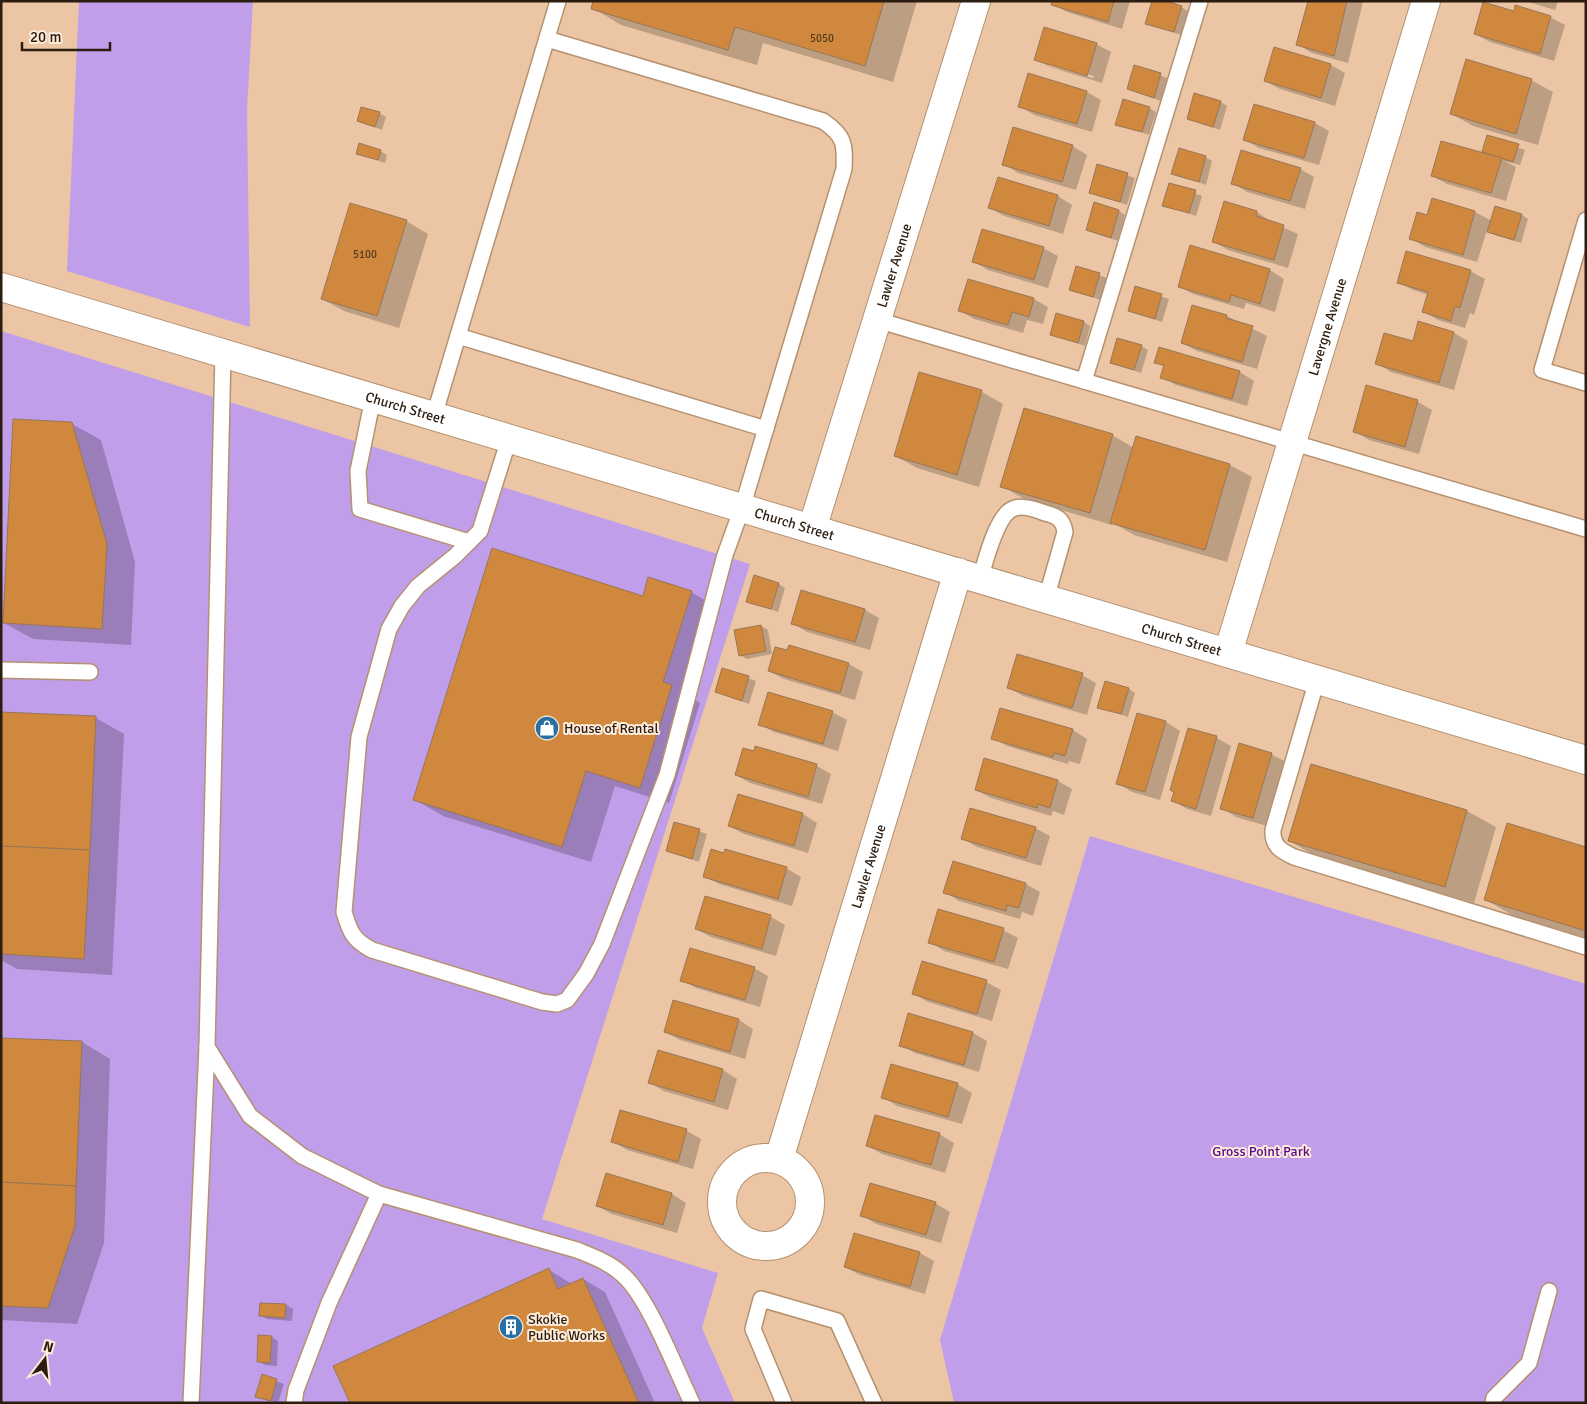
<svg xmlns="http://www.w3.org/2000/svg" width="1587" height="1404" font-family="Signika,sans-serif">
<style>
.green{fill:#c09ee9}
.shadow{fill:#0003;fill-rule:evenodd}
.building{fill:#cf883d;stroke:#987656}
.lines{fill:none;stroke-linecap:round;stroke-linejoin:round}
.lane-casing{stroke:#b59170;stroke-width:18}
.street-casing{stroke:#b59170;stroke-width:30}
.secondary-casing{stroke:#b59170;stroke-width:30}
.lane{stroke:#fff;stroke-width:15}
.street{stroke:#fff;stroke-width:28}
.secondary{stroke:#fff;stroke-width:28}
.labels{text-anchor:middle;stroke-width:4;stroke-linejoin:round;paint-order:stroke}
.number-label{font-size:11px;fill:#54381b}
.street-label{font-size:14px;fill:#2b1d10;stroke:#ffebda}
.poi-label{font-size:14px;fill:#2b1d10;stroke:#ffebda;text-anchor:start}
.park-label{font-size:14px;fill:#57088c;stroke:#ffebda}
</style>
<rect width="100%" height="100%" fill="#ecc6a4"/>
<g class="green">
<path d="M79,1h174l-6,109 3,217 -183,-56z"/>
<path d="M1,331l749,233 -208,655 176,54 -16,55 33,75h-734z"/>
<path d="M1090,836l496,148v419h-632l-14,-63z"/>
</g>
<g class="shadow">
<path d="M595,1h322l-24,81 -130,-39 -6,22 -136,-40 -28,-17z"/>
<path d="M1053,1h77l-8,28 -55,-17 -15,-8z"/>
<path d="M1310,1l53,1 -15,61 -36,-10 -15,-9z"/>
<path d="M1525,1h33l-3,9z"/>
<path d="M1181,7l7,4 -7,24 -34,-11z"/>
<path d="M1515,13l35,4 15,8 -11,36 -64,-19 -15,-8z"/>
<path d="M1096,44l15,8 -9,31 -52,-16 -15,-8zM1049,63l45,13 -1,2 -44,-12z"/>
<path d="M1331,65l14,8 -10,33 -55,-17 -15,-8z"/>
<path d="M1135,67l32,11 -6,23 -32,-12z"/>
<path d="M1029,75l58,17 14,8 -9,32 -58,-17 -14,-9z"/>
<path d="M1531,80l22,12 -15,53 -65,-19 -21,-12z"/>
<path d="M1221,102l6,4 -7,24 -32,-11z"/>
<path d="M1149,108l7,4 -7,23 -32,-11z"/>
<path d="M379,113l7,4 -4,13 -23,-9z"/>
<path d="M1315,123l14,8 -10,34 -60,-17 -14,-8z"/>
<path d="M1488,137l37,13 -5,15 -15,-4 11,6 -10,34 -59,-17 -15,-8 51,-22z"/>
<path d="M1072,146l15,9 -11,35 -58,-17 -14,-9z"/>
<path d="M380,151l7,4 -2,8 -27,-10z"/>
<path d="M1205,157l7,4 -6,24 -33,-12z"/>
<path d="M1098,166l37,12 -8,27 -37,-13z"/>
<path d="M1300,169l14,8 -9,32 -58,-17 -14,-9z"/>
<path d="M998,179l60,17 14,9 -9,29 -59,-18 -14,-8z"/>
<path d="M1170,184l32,12 -6,20 -32,-11z"/>
<path d="M1433,200l42,12 17,9 30,-6 6,4 -7,24 -26,-8 -8,-5 -10,32 -52,-15 -14,-9 17,-22z"/>
<path d="M1225,203l32,9 14,10 27,12 -10,34 -60,-18 -14,-8z"/>
<path d="M1119,211l6,4 -7,26 -31,-11z"/>
<path d="M406,221l22,13 -29,94 -55,-17 -22,-12z"/>
<path d="M1191,247l79,23 14,9 -9,33 -29,-9 -2,6 -51,-15 -14,-8z"/>
<path d="M1043,248l15,8 -10,32 -60,-18 -14,-8z"/>
<path d="M1077,268l30,10 -7,22 -30,-11z"/>
<path d="M1470,271l15,8 -11,36 -4,-2 -5,15 -27,-8 -14,-8 5,-17 -16,-5 -15,-8z"/>
<path d="M1136,288l33,11 -7,23 -33,-11z"/>
<path d="M1034,299l14,8 -5,17 -16,-4 -4,13 -49,-14 -15,-9z"/>
<path d="M1227,316l40,20 -10,33 -60,-18 -15,-8z"/>
<path d="M1084,322l6,4 -5,20 -34,-12z"/>
<path d="M1419,323l35,10 14,8 -14,49 -63,-18 -15,-9 38,-21z"/>
<path d="M1141,346l7,4 -7,23 -30,-11z"/>
<path d="M1160,349l80,23 14,9 -7,25 -71,-21 -14,-8 2,-10 -8,-5z"/>
<path d="M920,373l62,19 21,12 -24,83 -62,-19 -22,-12z"/>
<path d="M1367,386l51,16 14,8 -13,44 -50,-14 -15,-9z"/>
<path d="M72,424l29,16 34,122 -4,83 -98,-6 -29,-16z"/>
<path d="M1112,435l22,13 3,-10 93,27 22,12 -25,85 -93,-27 -22,-13v3l-88,-26 -22,-13z"/>
<path d="M779,584l6,4 -7,24 -31,-11z"/>
<path d="M802,591l63,19 14,8 -9,32 -63,-18 -15,-9z"/>
<path d="M691,592l29,17 -28,89 8,5 -31,100 -54,-17 -24,76 -148,-46 -29,-17 230,-202z"/>
<path d="M761,626l7,4 4,24 -25,5 -7,-4z"/>
<path d="M849,664l14,8 -8,28 -71,-21 -15,-8z"/>
<path d="M723,669l33,12 -7,23 -33,-12z"/>
<path d="M1082,675l14,8 -9,32 -64,-19 -14,-8z"/>
<path d="M1129,689l6,4 -7,24 -29,-10z"/>
<path d="M1001,709l72,21 14,9 -7,25 -11,-3 -1,3 -61,-18 -14,-8z"/>
<path d="M832,712l15,8 -9,31 -64,-19 -14,-8z"/>
<path d="M1,713l95,5 28,16 -12,241 -95,-6 -16,-9z"/>
<path d="M1137,714l29,8 14,9 -20,69 -28,-8 -15,-9z"/>
<path d="M1189,729l28,9 14,8 -20,70 -24,-7 -14,-8z"/>
<path d="M756,748l61,18 14,8 -9,30 -72,-21 -14,-8z"/>
<path d="M1271,754l15,8 -19,64 -31,-9 -14,-9z"/>
<path d="M1311,766l156,45 29,16 -22,76 -156,-45 -28,-17z"/>
<path d="M1058,781l14,8 -8,26 -11,-4 -2,5 -60,-18 -15,-8z"/>
<path d="M738,795l65,19 14,9 -9,30 -64,-19 -15,-8z"/>
<path d="M675,823l32,11 -8,28 -32,-12z"/>
<path d="M1035,828l15,8 -9,30 -64,-19 -15,-9z"/>
<path d="M1586,848v90l-72,-22 -28,-16z"/>
<path d="M954,863l72,21 14,8 -7,24 -11,-4 -2,7 -61,-18 -14,-9z"/>
<path d="M786,868l15,9 -9,29 -73,-22 -15,-8z"/>
<path d="M706,898l65,19 14,8 -9,31 -65,-19 -15,-8z"/>
<path d="M1003,930l15,8 -10,31 -64,-18 -14,-9z"/>
<path d="M754,968l14,8 -8,31 -64,-19 -14,-8z"/>
<path d="M986,982l15,8 -9,31 -64,-19 -14,-8z"/>
<path d="M674,1001l65,19 14,9 -8,30 -65,-19 -15,-8z"/>
<path d="M909,1014l64,19 14,8 -8,31 -64,-19 -14,-8z"/>
<path d="M1,1039l81,3 28,17 -6,184 -27,81 -76,-4z"/>
<path d="M659,1052l64,18 14,9 -9,31 -64,-19 -14,-8z"/>
<path d="M957,1084l15,9 -10,31 -65,-18 -14,-9z"/>
<path d="M621,1111l66,20 14,8 -8,30 -66,-19 -15,-9z"/>
<path d="M939,1134l15,9 -9,30 -63,-19 -14,-8z"/>
<path d="M606,1175l66,19 14,9 -9,30 -65,-19 -15,-8z"/>
<path d="M935,1203l15,9 -9,31 -65,-19 -14,-9z"/>
<path d="M920,1253l14,8 -9,33 -65,-19 -15,-8z"/>
<path d="M549,1270l23,14 11,-5 22,13 50,111h-304z"/>
<path d="M261,1304l25,1 7,4 -1,12 -25,-2 -7,-4z"/>
<path d="M271,1337l7,4 -1,25 -12,-1 -7,-4z"/>
<path d="M263,1376l21,8 -6,19 -22,-7z"/>
</g>
<g class="building">
<path d="M593,1h291l-19,65 -130,-39 -7,23 -137,-41z"/>
<path d="M1052,1h62l-6,21 -57,-17z"/>
<path d="M1152,1h14l16,5 -8,26 -29,-8z"/>
<path d="M1308,1h39l-13,55 -38,-11z"/>
<path d="M1483,2l31,9 1,-6 36,11 -11,38 -66,-20z"/>
<path d="M1044,27l53,16 -10,33 -53,-16z"/>
<path d="M1274,47l57,17 -10,34 -57,-17z"/>
<path d="M1466,59l66,20 -16,55 -66,-20z"/>
<path d="M1134,65l27,8 -7,25 -27,-9z"/>
<path d="M1028,73l59,18 -10,33 -59,-17z"/>
<path d="M1194,93l27,8 -8,26 -26,-8z"/>
<path d="M1123,99l27,8 -8,25 -27,-7z"/>
<path d="M1254,104l61,18 -11,36 -61,-18z"/>
<path d="M361,107l19,5 -5,15 -18,-6z"/>
<path d="M1013,127l60,18 -11,37 -60,-17z"/>
<path d="M1487,135l32,9 -6,18 -31,-10z"/>
<path d="M1441,141l61,17 -11,35 -60,-17z"/>
<path d="M359,143l22,7 -3,10 -22,-6z"/>
<path d="M1179,148l27,8 -7,26 -28,-8z"/>
<path d="M1241,150l60,18 -11,33 -59,-17z"/>
<path d="M1097,164l31,9 -8,29 -31,-9z"/>
<path d="M998,177l60,18 -9,31 -61,-18z"/>
<path d="M1169,183l27,7 -7,23 -27,-7z"/>
<path d="M1432,198l43,13 -12,44 -54,-16 8,-27 10,3z"/>
<path d="M1224,201l33,10 -1,5 28,9 -10,35 -62,-18z"/>
<path d="M1094,202l25,8 -8,28 -25,-8z"/>
<path d="M350,203l57,17 -30,96 -56,-17z"/>
<path d="M1495,206l27,8 -8,26 -27,-8z"/>
<path d="M982,229l62,18 -10,33 -62,-18z"/>
<path d="M1190,245l80,24 -10,35 -29,-9 -2,7 -51,-15z"/>
<path d="M1406,251l65,19 -11,38 -5,-2 -4,15 -29,-9 6,-20 -31,-9z"/>
<path d="M1076,266l24,7 -7,24 -24,-7z"/>
<path d="M968,279l66,19 -5,19 -17,-5 -4,13 -50,-14z"/>
<path d="M1135,286l27,8 -7,25 -27,-8z"/>
<path d="M1192,305l35,10 -1,3 27,8 -11,36 -61,-19z"/>
<path d="M1056,313l28,8 -6,22 -28,-8z"/>
<path d="M1418,321l36,11 -15,51 -64,-19 9,-31 29,8z"/>
<path d="M1117,338l25,7 -8,25 -24,-7z"/>
<path d="M1159,347l81,24 -8,28 -72,-21 4,-13 -10,-2z"/>
<path d="M919,372l63,18 -25,85 -63,-19z"/>
<path d="M1366,385l52,15 -13,47 -52,-15z"/>
<path d="M1024,408l89,26 -23,79 -90,-26z"/>
<path d="M13,419l59,3 35,122 -5,85 -99,-6z"/>
<path d="M1136,436l94,28 -25,86 -95,-27z"/>
<path d="M492,548l151,48 5,-19 44,14 -29,91 9,3 -32,103 -54,-17 -24,76 -149,-47z"/>
<path d="M754,575l25,8 -8,26 -25,-7z"/>
<path d="M801,590l64,19 -10,33 -64,-18z"/>
<path d="M761,625l5,26 -27,5 -5,-26z"/>
<path d="M789,645l60,18 -9,30 -72,-22 7,-24 12,3z"/>
<path d="M1017,654l66,19 -11,35 -65,-20z"/>
<path d="M722,668l27,8 -7,25 -27,-9z"/>
<path d="M1105,681l24,7 -8,26 -24,-6z"/>
<path d="M768,692l65,19 -10,33 -65,-19z"/>
<path d="M1000,708l73,21 -8,27 -11,-3 -1,4 -62,-18z"/>
<path d="M1,712l95,4 -6,134 -89,-4z"/>
<path d="M1137,713l29,8 -21,71 -29,-8z"/>
<path d="M1188,728l29,8 -21,73 -25,-8 3,-9 -4,-2z"/>
<path d="M1239,743l33,10 -19,65 -33,-9z"/>
<path d="M755,746l62,18 -9,33 -73,-22 8,-27 11,3z"/>
<path d="M984,758l74,22 -8,28 -12,-4 -1,4 -62,-18z"/>
<path d="M1311,764l156,46 -22,77 -157,-46z"/>
<path d="M738,794l65,19 -9,33 -66,-20z"/>
<path d="M970,808l66,19 -10,31 -65,-19z"/>
<path d="M674,822l26,7 -8,30 -26,-8z"/>
<path d="M1507,823l79,24v84l-102,-31z"/>
<path d="M1,846l89,4 -6,109 -83,-5z"/>
<path d="M711,849l13,4 1,-4 62,18 -9,32 -75,-22z"/>
<path d="M953,861l73,22 -7,25 -12,-3 -1,6 -63,-18z"/>
<path d="M705,896l66,19 -9,34 -67,-20z"/>
<path d="M938,909l66,19 -10,34 -66,-19z"/>
<path d="M690,948l65,19 -10,33 -65,-19z"/>
<path d="M922,961l65,19 -10,34 -65,-20z"/>
<path d="M673,1000l66,19 -9,33 -66,-20z"/>
<path d="M908,1013l65,19 -9,33 -65,-19z"/>
<path d="M1,1038l81,3 -6,145 -75,-4z"/>
<path d="M658,1050l65,19 -9,33 -66,-19z"/>
<path d="M891,1064l67,19 -10,34 -67,-19z"/>
<path d="M620,1110l67,19 -9,33 -67,-20z"/>
<path d="M875,1115l65,18 -9,32 -65,-19z"/>
<path d="M606,1173l66,20 -9,32 -67,-19z"/>
<path d="M1,1182l75,4 -1,40 -27,82 -47,-2z"/>
<path d="M870,1183l66,19 -10,33 -66,-19z"/>
<path d="M854,1233l66,19 -10,35 -66,-20z"/>
<path d="M549,1268l9,21 25,-11 56,125h-289l-17,-37z"/>
<path d="M260,1303l26,1 -1,14 -26,-2z"/>
<path d="M258,1335l14,1 -2,27 -13,-1z"/>
<path d="M262,1374l15,5 -6,22 -16,-4z"/>
</g>
<g class="lines">
<g class="lane-casing">
<g id="lane">
<path d="M1586,220l-44,150 44,13"/>
<path d="M877,320l709,209"/>
<path d="M458,336l308,93"/>
<path d="M1084,381l116,-380"/>
<path d="M373,398l-15,73 2,38 109,33"/>
<path d="M434,416l124,-415"/>
<path d="M509,439l-29,92 -25,25 -37,30 -16,20 -13,23 -30,108 -15,175c6,20 9,28 28,38l170,52 15,2 10,-4 19,-26 16,-30 65,-169 58,-220 17,-47 102,-339c1,-25 1,-33 -21,-48l-276,-82"/>
<path d="M980,579c5,-16 17,-67 35,-71 8,-3 22,2 30,5 12,3 18,6 20,19l-19,67"/>
<path d="M1,670l89,2"/>
<path d="M1317,680l-44,150c-1,16 8,21 21,27l292,90"/>
<path d="M207,1047l43,69 52,40 77,38 198,56c17,7 34,13 47,26 25,23 52,94 68,127"/>
<path d="M191,1403l16,-356 16,-694"/>
<path d="M294,1403l2,-13 33,-87 50,-109"/>
<path d="M784,1403l-31,-74 8,-30 76,22 37,82"/>
<path d="M1493,1403l1,-5 35,-35 20,-72"/>
</g>
</g>
<g class="street-casing">
<g id="street">
<path id="s1" d="M812,529l164,-528"/>
<path id="s2" d="M1228,653l198,-652"/>
<circle cx="766" cy="1202" r="44"/>
<path id="s3" d="M779,1159l179,-587"/>
</g>
</g>
<g class="secondary-casing">
<g id="secondary">
<path id="s4" d="M1,287l1585,473"/>
</g>
</g>
<use href="#lane" class="lane"/>
<use href="#street" class="street"/>
<use href="#secondary" class="secondary"/>
</g>
<defs>
<g id="shop-disc" transform="scale(1.25)"><circle r="9.5" fill="#286fa4" stroke="#ffebda"/><path d="M-5-2.5h2.3a2.7 3.5 0 0 1 5.4 0H5L5.5 6h-11ZM-1.5-2.5h3a1.5 2.3 0 0 0-3 0Z" fill="#fff"/></g>
<g id="building-disc" transform="scale(1.25)"><circle r="9.5" fill="#286fa4" stroke="#ffebda"/><path d="M-4-6H4V6H1V3H-1V6H-4ZM-2.5-4.3h1.7v1.8h-1.7ZM.8-4.3h1.7v1.8H.8ZM-2.5-1h1.7V.8h-1.7ZM.8-1h1.7V.8H.8Z" fill="#fff"/></g>
</defs>
<g fill-rule="evenodd">
<use href="#shop-disc" x="547" y="728"/>
<use href="#building-disc" x="511" y="1327"/>
</g>
<g class="labels">
<g class="number-label">
<text x="822" y="42">5050</text>
<text x="365" y="258">5100</text>
</g>
<g class="street-label">
<text dy="5" stroke="none"><textPath href="#s1" startOffset="276">Lawler Avenue</textPath></text>
<text dy="5" stroke="none"><textPath href="#s2" startOffset="341">Lavergne Avenue</textPath></text>
<text dy="5" stroke="none"><textPath href="#s4" startOffset="422">Church Street</textPath></text>
<text dy="5" stroke="none"><textPath href="#s4" startOffset="828">Church Street</textPath></text>
<text dy="5" stroke="none"><textPath href="#s4" startOffset="1232">Church Street</textPath></text>
<text dy="5" stroke="none"><textPath href="#s3" startOffset="306">Lawler Avenue</textPath></text>
</g>
<g class="poi-label">
<text x="564" y="733">House of Rental</text>
<text x="528" y="1324">Skokie<tspan x="528" dy="16">Public Works</tspan></text>
</g>
<g class="park-label">
<text x="1261" y="1156">Gross Point Park</text>
</g>
</g>
<rect width="1587" height="1404" fill="none" stroke="#2b1d10" stroke-width="5"/>
<g transform="translate(45 1359) rotate(16)" stroke="#ffebda" stroke-width="4" paint-order="stroke">
<path d="M0-4L9 19L0 12L-9 19Z" fill="#2b1d10"/>
<text y="-8" font-size="14" font-weight="bold" text-anchor="middle" fill="#2b1d10">N</text>
</g>
<path d="M22 42v8h88v-8" fill="none" stroke="#2b1d10" stroke-width="2.5"/>
<text x="30" y="42" font-size="15" fill="#2b1d10" stroke="#ffebda" stroke-width="4" paint-order="stroke">20 m</text>
</svg>
